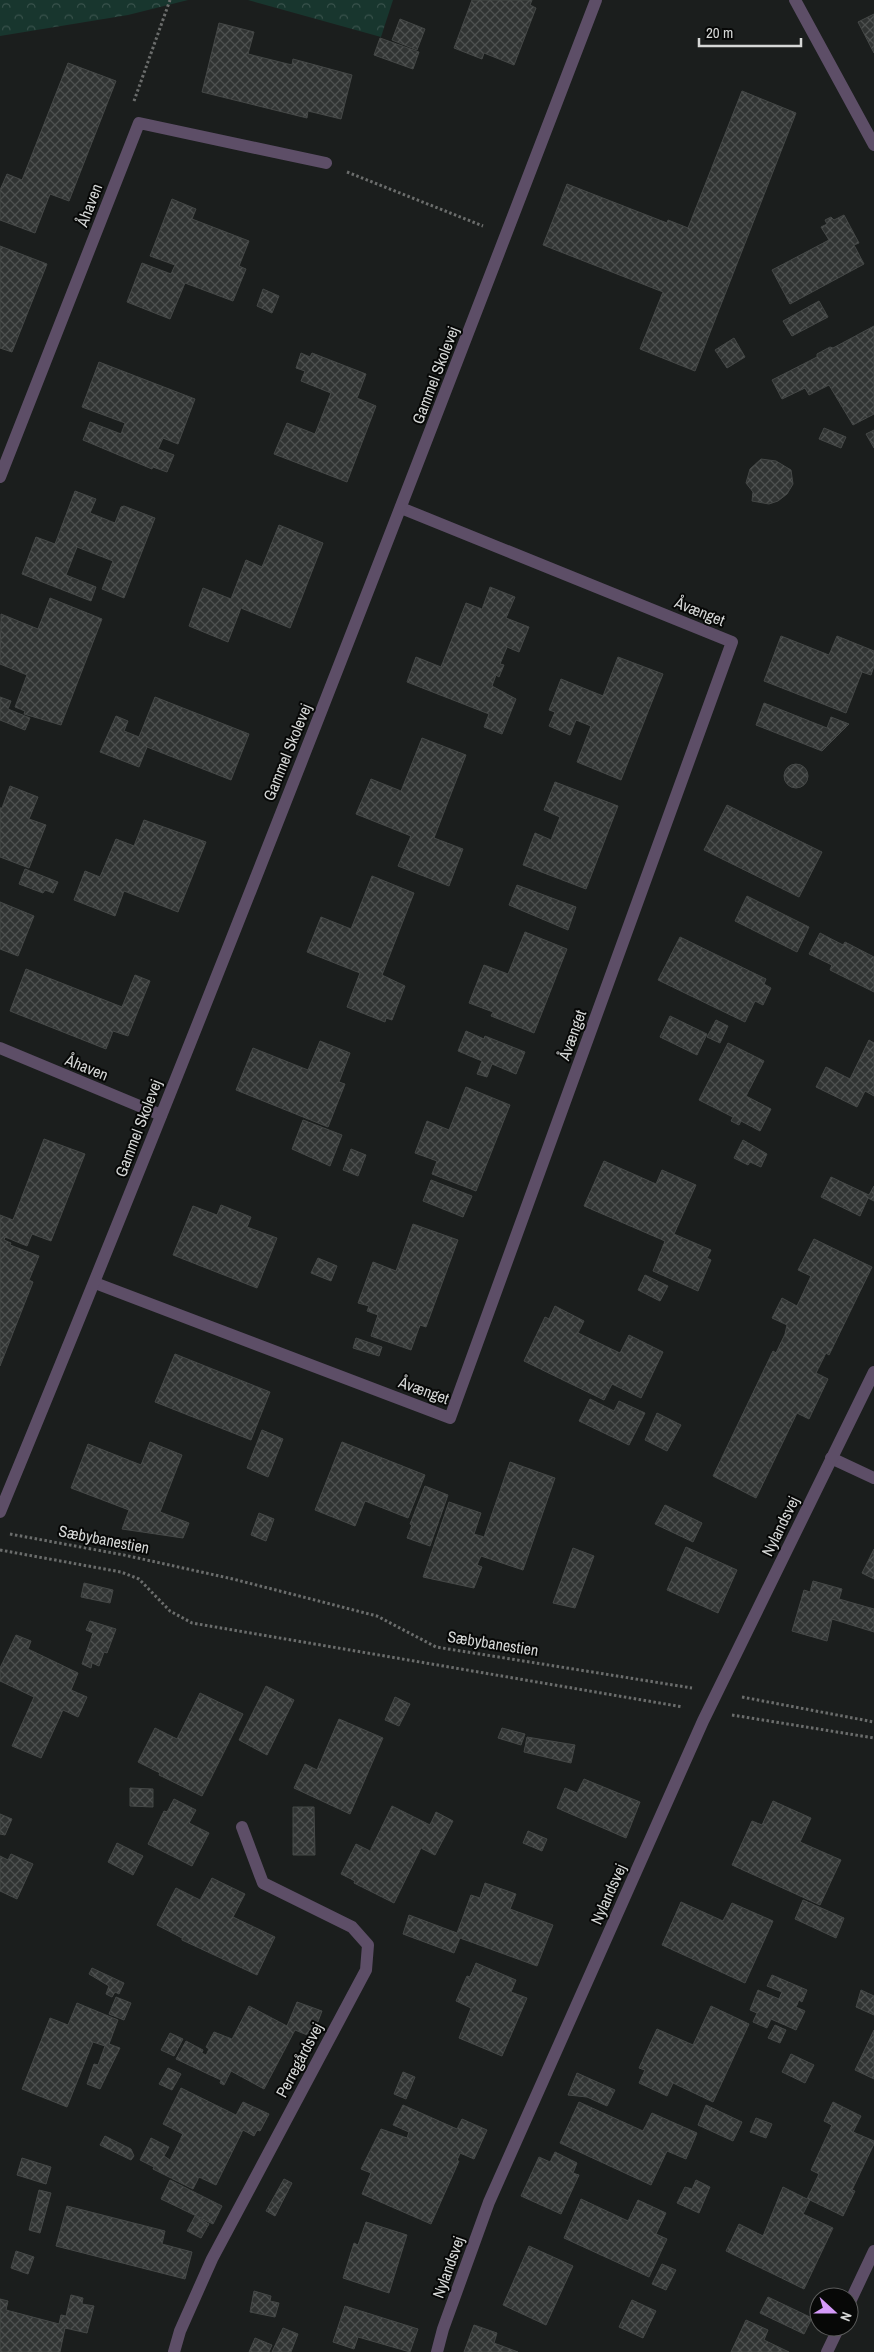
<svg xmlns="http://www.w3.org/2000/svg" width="874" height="2352" font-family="'Archivo Narrow',sans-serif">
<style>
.forest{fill:url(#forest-crowns)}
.building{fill:url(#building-cross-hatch);stroke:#454847}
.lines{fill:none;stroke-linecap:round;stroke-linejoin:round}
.path{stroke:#6b6d6c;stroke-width:3;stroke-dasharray:2.5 2.5;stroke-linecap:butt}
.minor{stroke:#5d4e67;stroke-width:12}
.tertiary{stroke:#5d4e67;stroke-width:12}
.labels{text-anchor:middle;stroke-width:4;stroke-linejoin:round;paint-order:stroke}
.street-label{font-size:16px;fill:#d6d8d7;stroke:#070807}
</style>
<defs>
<pattern id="forest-crowns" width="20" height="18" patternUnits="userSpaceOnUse" patternTransform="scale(1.25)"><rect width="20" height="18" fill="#18362e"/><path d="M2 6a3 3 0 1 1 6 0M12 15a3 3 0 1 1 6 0" fill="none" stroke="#39524c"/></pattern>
<pattern id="building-cross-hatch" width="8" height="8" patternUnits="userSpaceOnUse" patternTransform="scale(1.25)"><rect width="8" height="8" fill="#313433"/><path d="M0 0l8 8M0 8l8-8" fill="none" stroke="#4e5150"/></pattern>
</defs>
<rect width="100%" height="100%" fill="#1b1e1d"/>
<g class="forest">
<path d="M0,0h188l-60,15 -128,21z"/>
<path d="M248,0h145l-12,37z"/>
</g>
<g class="building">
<path d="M472,0h60l-2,5 6,3 -22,57 -30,-12 -2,6 -28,-11z"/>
<path d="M874,14v39l-16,-31z"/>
<path d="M400,19l25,10 -8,21 -25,-10z"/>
<path d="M219,23l35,9 -6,22 44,11 1,-6 59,16 -11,44 -33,-8 -1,7 -105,-26z"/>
<path d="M380,38l39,14 -6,17 -39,-14z"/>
<path d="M68,63l48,18 -47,120 -19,-7 -15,39 -35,-13v-30l7,-16 15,6z"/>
<path d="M742,91l54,22 -101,258 -55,-22 23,-57 -120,-47 24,-61 100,39 1,-3 20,8z"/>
<path d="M172,199l24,10 -4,10 57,22 -10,25 7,3 -13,32 -48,-18 -15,36 -43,-17 15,-39 29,11 4,-9 -25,-9z"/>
<path d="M844,215l15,28 -5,2 10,19 -74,40 -18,-34 57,-30 -8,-13 6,-3 -2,-4 6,-3 3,3z"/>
<path d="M0,246l47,18 -35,88 -12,-4z"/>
<path d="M263,289l16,7 -7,17 -15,-7z"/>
<path d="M819,301l9,16 -36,19 -9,-15z"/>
<path d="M874,326v88l-21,11 -24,-40 -20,10 -4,-7 -23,11 -10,-19 45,-23v-3l13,-7 3,1z"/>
<path d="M734,338l11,19 -18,11 -12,-18z"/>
<path d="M301,353l9,4 2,-4 54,21 -9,24 19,8 -29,76 -73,-28 13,-31 28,11 16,-41 -30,-12 4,-10 -9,-3z"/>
<path d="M99,362l96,37 -17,45 -15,-6 -5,11 16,6 -7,17 -14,-5 -1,2 -69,-29 7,-18 31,12 4,-11 -43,-16z"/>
<path d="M824,428l22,9 -5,11 -22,-9z"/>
<path d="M874,430v18l-8,-14z"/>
<path d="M761,459l15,2 15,9 2,14 -6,10 -9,7 -9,3 -17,-3 1,-9 -7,-9 4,-14z"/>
<path d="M75,491l21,8 -6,14 25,10 6,-16 3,-1 31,12 -31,80 -22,-9 11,-28 -36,-14 -11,28 30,12 -5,14 -69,-27 14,-37 19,7z"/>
<path d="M279,525l44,18 -33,85 -49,-20 -13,34 -39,-16 14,-38 28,11 15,-39 16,7z"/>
<path d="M490,587l25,10 -9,21 23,9 -10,25 -12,-5 -7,17 4,1 -5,12 -3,-2 -4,11 24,13 -14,35 -18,-7 5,-13 -82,-32 9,-25 25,10 25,-64 16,6z"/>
<path d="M50,598l52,21 -41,106 -37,-11 1,-3 -10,-4 12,-32 -27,-11 1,-50 37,15z"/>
<path d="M781,636l48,19 8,-19 37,15v15l-3,9 -9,-3 -16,41 -82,-32z"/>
<path d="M618,657l45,17 -42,106 -44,-18 14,-36 -15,-6 -6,15 -21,-9 6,-14 -6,-2 12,-31 42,17z"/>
<path d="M0,697l11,4 -3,8 22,9 -5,12 -25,-10z"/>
<path d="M155,697l94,37 -18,46 -84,-33 -8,20 -39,-15 16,-36 12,5 -4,10 15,6z"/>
<path d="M764,703l63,25 4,-11 18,7 -27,27 -66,-26z"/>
<path d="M422,738l44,17 -32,83 29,11 -14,37 -51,-20 13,-30 -55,-22 15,-35 30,12z"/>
<circle cx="796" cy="776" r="12"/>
<path d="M555,782l63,24 -32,83 -63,-24 12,-32 16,7 9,-23 -16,-7z"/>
<path d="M10,786l28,11 -9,22 17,6 -17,43 -29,-11v-49h2z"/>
<path d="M727,805l95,47 -23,45 -95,-47z"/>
<path d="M144,820l62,22 -28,70 -54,-21 -9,25 -41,-16 11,-29 15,6 16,-38 18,7z"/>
<path d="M25,869l33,13 -5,11 -8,-3 -2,3 -24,-9z"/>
<path d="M372,876l42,17 -32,82 23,11 -13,34 -6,-2 -1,4 -38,-15 13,-34 -53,-21 14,-35 30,12z"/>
<path d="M517,885l59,22 -8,23 -59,-25z"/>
<path d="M747,896l62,31 -12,25 -62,-31z"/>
<path d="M0,902l34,14 -16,40 -18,-7z"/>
<path d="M525,932l42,17 -33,84 -43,-17 2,-4 -24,-9 15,-38 24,9z"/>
<path d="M820,933l23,12 2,-3 29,15v35l-44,-22 2,-5 -23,-11z"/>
<path d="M680,937l86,42 -2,5 7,4 -8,17 -8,-4 -10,21 -87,-42z"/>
<path d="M26,969l96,38 13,-32 15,6 -22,55 -15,-5 -7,18 -96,-38z"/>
<path d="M670,1016l37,18 -10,21 -37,-18z"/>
<path d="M716,1020l12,6 -8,17 -13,-6z"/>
<path d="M466,1031l18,8 1,-3 40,16 -9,22 -24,-10 -5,13 -10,-3 5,-13 -24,-10z"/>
<path d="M869,1040l5,3v53l-9,-5 -8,16 -41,-20 10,-20 24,12z"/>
<path d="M320,1041l30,12 -11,29 6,2 -17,43 -92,-37 17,-42 55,22z"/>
<path d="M728,1043l36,18 -18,35 25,13 -11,22 -19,-10 -2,4 -8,-4 2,-4 -34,-17z"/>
<path d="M466,1087l44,18 -34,86 -44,-17 5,-13 -22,-8 12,-32 22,9z"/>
<path d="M303,1120l39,15 -12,31 -38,-17z"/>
<path d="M44,1139l41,15 -34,87 -19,-7 -5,12 -22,-9 -1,3 7,3 -1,2 29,11 -10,24 4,2 -33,84v-151l13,5z"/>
<path d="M743,1140l24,14 -6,13 -11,-5 -2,3 -14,-7z"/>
<path d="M351,1149l15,6 -8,21 -15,-6z"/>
<path d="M604,1161l52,23 6,-14 34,15 -22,49 37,16 -4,8 4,2 -13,31 -45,-20 12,-30 -81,-35z"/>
<path d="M831,1177l38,18 5,-9v15l-6,-3 -8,18 -39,-19z"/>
<path d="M431,1180l41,16 -9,21 -40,-16z"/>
<path d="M221,1205l30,12 -4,10 30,11 -20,50 -84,-33 20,-49 24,9z"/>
<path d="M413,1224l45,16 -32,87 -6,-2 -9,25 -40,-14 7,-21 -11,-4 2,-5 -11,-3 15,-41 23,9z"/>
<path d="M814,1239l58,28 -43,88 -3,-2 -10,20 12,6 -19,40 -12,-6 -41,85 -43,-22 60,-125 3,2 9,-19 2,-9 -15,-7 10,-20 15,8 14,-30 -13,-6z"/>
<path d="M318,1258l19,8 -6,15 -20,-8z"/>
<path d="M645,1275l23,11 -8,15 -22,-11z"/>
<path d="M555,1306l29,15 -6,12 42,20 9,-18 34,17 -22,46 -29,-14 -8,16 -80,-39 21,-44 4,2z"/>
<path d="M356,1338l26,9 -3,9 -26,-8z"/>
<path d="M175,1354l95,38 -19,48 -96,-38z"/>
<path d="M590,1399l24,12 5,-10 26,12 -16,32 -50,-24z"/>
<path d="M657,1413l24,12 -14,26 -22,-11z"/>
<path d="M262,1430l21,9 -15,38 -21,-9z"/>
<path d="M150,1442l32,13 -22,57 29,11 -6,15 -61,-9 7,-19 -58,-22 17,-44 53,21z"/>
<path d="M342,1442l83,33 -17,43 -43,-17 -10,25 -40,-16z"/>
<path d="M510,1462l45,16 -32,92 -42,-14 -4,9 5,2 -8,21 -51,-11 26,-75 32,11 -7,21 10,3z"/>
<path d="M425,1486l23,9 -18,51 -23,-8 5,-13 -2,-1z"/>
<path d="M665,1505l37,18 -9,19 -38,-18z"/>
<path d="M259,1513l15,6 -8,22 -15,-6z"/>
<path d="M686,1547l51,23 -19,43 -51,-23z"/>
<path d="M573,1548l21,8 -19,52 -22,-5z"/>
<path d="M874,1549v30l-12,-6z"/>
<path d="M813,1581l29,8 -3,10 35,10v23l-42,-13 -5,22 -35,-10 12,-41 6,2z"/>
<path d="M84,1583l29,7 -3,13 -29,-6z"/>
<path d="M90,1621l26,8 -9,24 -3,-1 -5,14 -7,-3 -1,5 -9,-4 11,-31 -7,-3z"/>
<path d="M16,1635l15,6 -3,8 50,24 -7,17 16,7 -9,20 -15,-7 -22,48 -29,-12 22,-49 -34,-16v-13z"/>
<path d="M266,1686l28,14 -27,55 -28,-15z"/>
<path d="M200,1693l43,21 -41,82 -43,-21 1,-2 -22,-11 17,-34 22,11z"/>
<path d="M395,1697l15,7 -11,22 -14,-6z"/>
<path d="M339,1719l44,19 -33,76 -56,-26 11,-24 12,6z"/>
<path d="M502,1728l23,6 -4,11 -23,-7z"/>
<path d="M527,1737l48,8 -4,18 -47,-11z"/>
<path d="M584,1779l56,23 -14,36 -69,-30 8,-20 12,5z"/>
<path d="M130,1788l23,1v18l-23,-1z"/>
<path d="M174,1799l22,11 -7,13 20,10 -17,33 -44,-22 16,-33 3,1z"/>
<path d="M773,1801l38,17 -11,24 41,18 -21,45 -88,-40 20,-44 10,4z"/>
<path d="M392,1806l38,19 6,-13 17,9 -18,34 -14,-7 -27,55 -40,-20 1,-2 -14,-7 15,-30 14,7z"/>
<path d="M293,1807h21l1,48h-22z"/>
<path d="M0,1814l12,5 -7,16 -5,-1z"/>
<path d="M528,1831l19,8 -5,12 -19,-8z"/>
<path d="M117,1843l26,13 -10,19 -25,-13z"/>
<path d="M11,1854l22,10 -16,35 -17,-8v-35l8,4z"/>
<path d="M212,1878l33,16 -12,23 42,20 -18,38 -75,-35v-2l-25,-13 19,-37 24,12z"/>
<path d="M485,1883l31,11 -6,15 43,16 -16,41 -77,-28 -6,15 -51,-19 6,-19 48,18 14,-38 9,3z"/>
<path d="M803,1900l41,18 -8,20 -41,-19z"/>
<path d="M681,1902l42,19 9,-18 41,18 -28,62 -83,-38z"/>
<path d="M476,1963l40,17 -5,12 16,6 -25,58 -43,-18 12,-30 -15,-7 11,-25 3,1z"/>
<path d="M92,1968l32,15 -5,11 -4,-2 -3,5 -6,-3 3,-8 -20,-12z"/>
<path d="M772,1975l35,15 -5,12 -3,-2 -3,7 9,4 -9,19 -25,-11 -4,9 -14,-6 4,-9 -7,-3 8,-20 21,9 3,-7 -15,-6z"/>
<path d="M861,1990l13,6v19l-18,-8z"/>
<path d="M116,1997l15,6 -7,17 -15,-6z"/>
<path d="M297,2002l25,9 -10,26 -17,-7 -31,59 -33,-18 -7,14 -4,-2 1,-3 -45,-21 10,-18 17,9 -1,3 4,2 3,-6 -3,-2 8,-15 18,7 17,-33 38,20z"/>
<path d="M77,2003l41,17 -9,24 11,4 -20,41 -13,-5 7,-20 4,1 7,-19 -12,-4 -26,65 -45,-18 28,-71 18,7z"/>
<path d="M711,2006l38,18 -36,78 -40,-19 -6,13 -28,-13 6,-13 -6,-2 18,-39 36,16z"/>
<path d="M775,2025l11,5 -6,13 -12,-5z"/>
<path d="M874,2030v49l-19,-9z"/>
<path d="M170,2033l13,6 -9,17 -13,-6z"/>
<path d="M791,2054l23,11 -9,18 -23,-11z"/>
<path d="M168,2068l13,6 -9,16 -13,-6z"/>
<path d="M403,2072l12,5 -9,22 -12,-5z"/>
<path d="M577,2073l38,17 -8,16 -20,-9 -19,-2z"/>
<path d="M181,2088l55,27 7,-13 26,12 -9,17 -3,-1 -3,6 -11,-6 -27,55 -17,-8 -6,12 -40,-20 1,-2 -14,-7 11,-22 18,9 -5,9 6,4 13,-26 -20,-10z"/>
<path d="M579,2102l64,29 9,-18 45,20 -11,26 -19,-8 -16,34 -91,-42z"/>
<path d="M833,2102l28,14 -8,16 21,9v3l-22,46 3,1 -12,25 -33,-16 -7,14 30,14 -29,61 -78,-38 13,-27 24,12 20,-49 24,12 12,-25 -8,-4 21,-45 -8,-4z"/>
<path d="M403,2105l54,24 5,-10 25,11 -13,29 -14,-6 -3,8h2l-28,63 -69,-30 9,-21 -10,-4 20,-40 26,9 2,-6 -16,-7z"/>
<path d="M706,2105l36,17 -9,19 -35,-16z"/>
<path d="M756,2118l16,6 -6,14 -16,-6z"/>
<path d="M105,2136l26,13 3,7 -3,4 -31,-15z"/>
<path d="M555,2152l22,11 -4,10 6,2 -18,39 -40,-18 18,-39 11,5z"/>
<path d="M22,2158l29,9 -5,17 -29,-9z"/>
<path d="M284,2179l8,4 -17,33 -9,-5z"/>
<path d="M170,2180l52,26 -9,18 -52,-25z"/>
<path d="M696,2180l14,7 -11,26 -22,-10 8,-16 7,2z"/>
<path d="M39,2190l12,3 -11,40 -11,-3z"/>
<path d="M581,2199l47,22 10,-21 28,13 -10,21 11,5 -18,38 -85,-39z"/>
<path d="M67,2206l98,25 -3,13 30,8 -7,27 -129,-33z"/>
<path d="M195,2216l14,8 -8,14 -14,-7z"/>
<path d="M366,2222l41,13 -18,58 -46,-15 11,-35 4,2z"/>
<path d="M529,2246l44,20 -27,59 -43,-20z"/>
<path d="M16,2251l18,6 -6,17 -17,-6z"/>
<path d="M662,2264l14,6 -10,20 -14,-6z"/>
<path d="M254,2291l17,5 -1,5 9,2 -4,14 -25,-5z"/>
<path d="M71,2295l12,3 -1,6 12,2 -7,27 -22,-5 -5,24h-60v-53l8,2 -2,9 53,14 2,-9 5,1z"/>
<path d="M768,2297l44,21 -8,16 -44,-21z"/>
<path d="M632,2300l24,11 -13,27 -24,-11z"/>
<path d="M345,2306l73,23 -8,23 -52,-15 -4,12 -21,-7z"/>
<path d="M746,2320l22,10 -4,10 25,12h-58z"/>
<path d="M474,2325l23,8 -3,10 24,9h-54z"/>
<path d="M283,2328l15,6 -7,18h-19z"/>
<path d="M255,2338l17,7 -3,7h-20z"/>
</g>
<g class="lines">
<g class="path">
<path d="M134,101l36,-101"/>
<path d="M347,172l136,54"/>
<path d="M10,1534l114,21 109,24 144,37 59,31 256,41"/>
<path d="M0,1550l121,22 18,7 31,32 22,12 491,84"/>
<path d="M742,1697l132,25"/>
<path d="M732,1715l142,23"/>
</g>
<g class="minor">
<path d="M0,477l139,-354 187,40"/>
<path d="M0,1048l161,67"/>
<path d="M95,1283l355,135 282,-776 -331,-134"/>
<path d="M831,1458l43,20"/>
<path d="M0,1512c207,-501 402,-1006 596,-1512"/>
<path d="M849,2304l25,-53"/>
<path d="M174,2352l6,-21 32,-72 154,-289 2,-25 -16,-18 -89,-44 -21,-56"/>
<path d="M437,2352l6,-23 46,-127 214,-481 171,-349"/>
<path d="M827,2352l12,-25"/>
</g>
<path class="tertiary" d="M795,0l79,145"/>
</g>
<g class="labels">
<g class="street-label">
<text transform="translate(89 205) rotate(-69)" y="6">Åhaven</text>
<text transform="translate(435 375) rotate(-69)" y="6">Gammel Skolevej</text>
<text transform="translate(700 611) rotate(22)" y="6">Åvænget</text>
<text transform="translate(287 752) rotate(-68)" y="6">Gammel Skolevej</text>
<text transform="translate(572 1035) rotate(-70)" y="6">Åvænget</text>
<text transform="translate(87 1067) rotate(22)" y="6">Åhaven</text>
<text transform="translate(138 1128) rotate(-69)" y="6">Gammel Skolevej</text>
<text transform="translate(424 1390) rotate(20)" y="6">Åvænget</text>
<text transform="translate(780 1526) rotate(-64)" y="6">Nylandsvej</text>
<text transform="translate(104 1539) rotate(11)" y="6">Sæbybanestien</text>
<text transform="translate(493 1643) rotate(9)" y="6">Sæbybanestien</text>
<text transform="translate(608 1894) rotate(-66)" y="6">Nylandsvej</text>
<text transform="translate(299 2060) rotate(-62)" y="6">Perregårdsvej</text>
<text transform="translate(448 2267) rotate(-70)" y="6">Nylandsvej</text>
</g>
</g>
<g transform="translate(834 2312) rotate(111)"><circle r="24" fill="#070807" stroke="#5a5b5a"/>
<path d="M0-4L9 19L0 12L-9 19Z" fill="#d59bfa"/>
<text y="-8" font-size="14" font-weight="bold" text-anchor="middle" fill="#d6d8d7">N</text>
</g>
<path d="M699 38v8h102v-8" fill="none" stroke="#d6d8d7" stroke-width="2.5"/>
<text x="706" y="38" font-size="15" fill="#d6d8d7" stroke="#070807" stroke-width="4" paint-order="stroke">20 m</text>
</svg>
